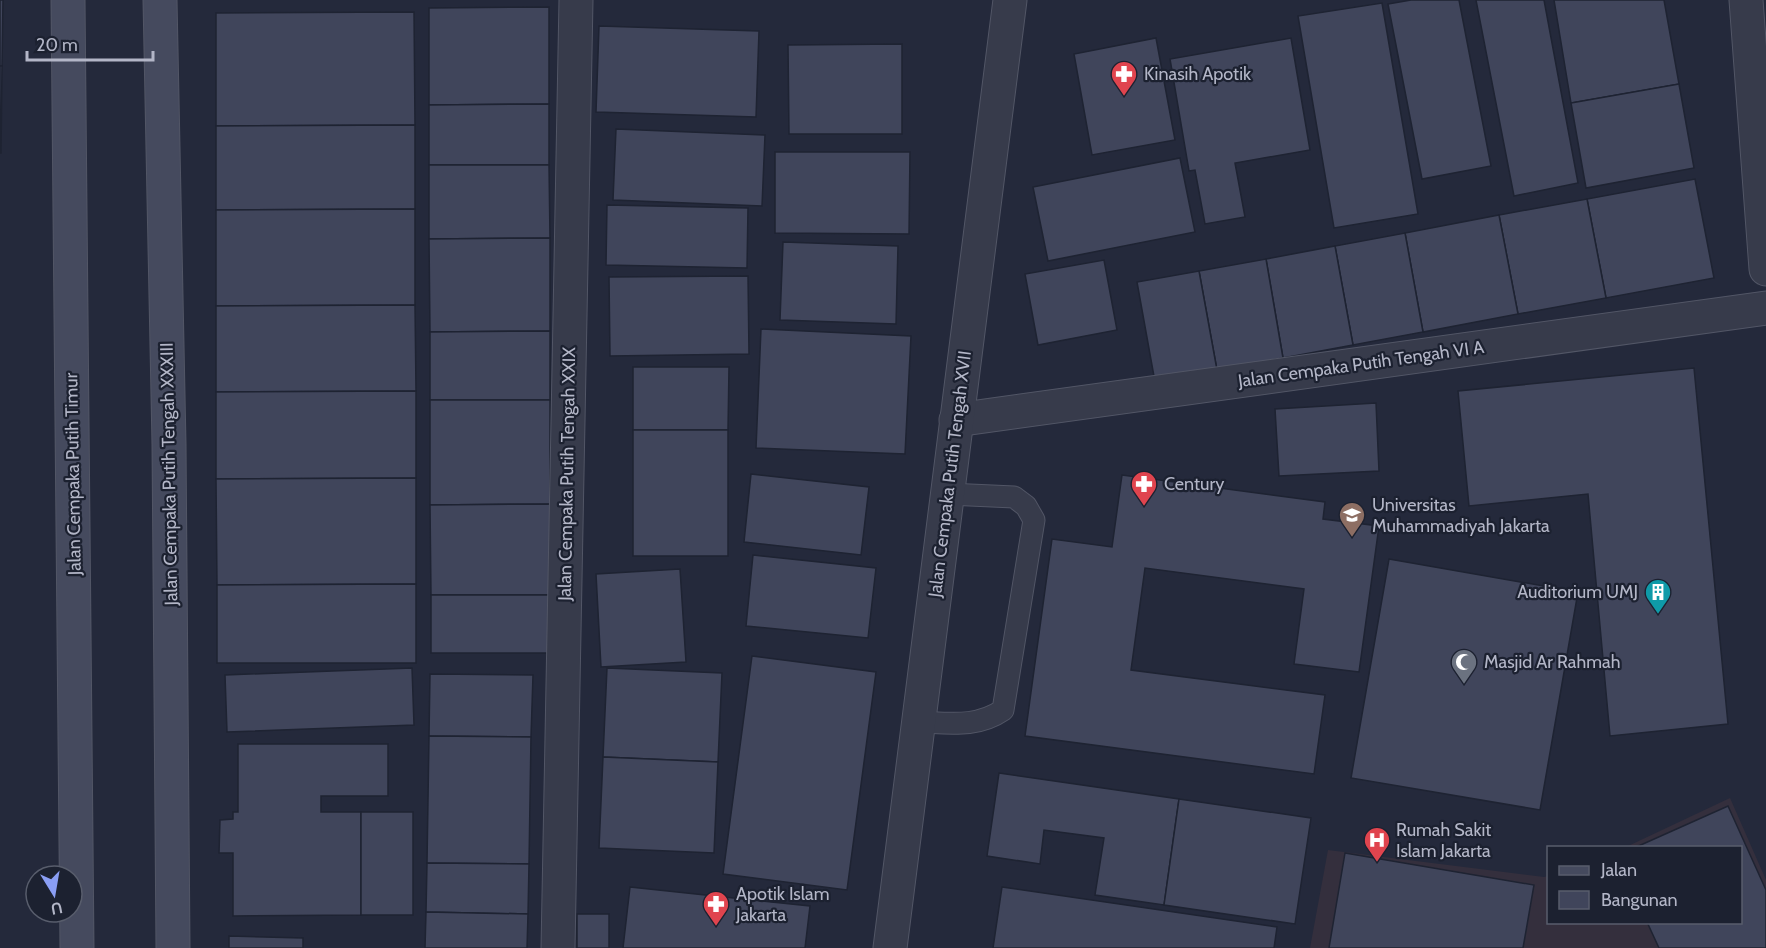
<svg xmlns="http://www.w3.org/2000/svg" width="1766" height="948" font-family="Cabin,sans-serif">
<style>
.medical{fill:#342f3d}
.building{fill:#40455b;stroke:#1e2332;stroke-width:1.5}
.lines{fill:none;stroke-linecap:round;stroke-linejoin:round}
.lane-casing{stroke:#525666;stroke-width:23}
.street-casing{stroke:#525666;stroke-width:35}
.secondary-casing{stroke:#525666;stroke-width:35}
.lane{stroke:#373b4b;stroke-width:21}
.street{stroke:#373b4b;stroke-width:33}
.secondary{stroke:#454a5e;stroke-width:33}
.labels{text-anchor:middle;stroke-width:4.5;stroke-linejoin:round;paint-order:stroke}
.poi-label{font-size:18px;fill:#b3b6c7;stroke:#1c2130;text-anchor:start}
.street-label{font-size:18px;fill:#b3b6c7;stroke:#1c2130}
</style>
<rect width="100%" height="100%" fill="#24293b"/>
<path class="medical" d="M1730,798l36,82v68h-456l18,-98 216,27 4,-1v46h192v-74l-114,-1z"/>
<g class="building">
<path d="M0,0h3l-1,66h-2z"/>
<path d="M1411,0h48l32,166 -69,13 -34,-175z"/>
<path d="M1476,0h68l34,183 -64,13z"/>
<path d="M1554,0h110l15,84 -108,19z"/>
<path d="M1382,3l36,211 -84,14 -36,-212z"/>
<path d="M549,7v97l-120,1v-97z"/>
<path d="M414,12l1,113 -199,1v-113z"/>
<path d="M599,26l160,5 -3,86 -160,-5z"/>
<path d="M1156,38l19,102 -83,15 -18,-101z"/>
<path d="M1291,38l19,112 -75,13 10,54 -40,7 -10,-54 -6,1 -19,-112z"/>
<path d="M902,44v90h-113l-1,-89z"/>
<path d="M0,66h2l-1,87h-1z"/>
<path d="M1679,84l15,84 -108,20 -15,-85z"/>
<path d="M549,104v61h-120v-60z"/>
<path d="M415,125v84l-199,1v-84z"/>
<path d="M616,129l149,6 -3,71 -149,-6z"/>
<path d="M775,152h135l-1,82 -134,-1z"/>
<path d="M1180,158l15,74 -147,29 -15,-74z"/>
<path d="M429,165h120l1,73 -121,1z"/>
<path d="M1695,179l19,99 -108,20 -19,-99z"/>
<path d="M1587,199l19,99 -88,16 -19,-99z"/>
<path d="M607,205l141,3 -1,60 -141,-3z"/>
<path d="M415,209v96l-199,1v-96z"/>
<path d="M1499,215l19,99 -95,18 -18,-99z"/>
<path d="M1405,233l18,99 -70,13 -18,-99z"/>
<path d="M550,238v93l-120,1 -1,-93z"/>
<path d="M783,242l115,4 -2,78 -116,-4z"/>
<path d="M1335,246l18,99 -70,13 -17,-99z"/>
<path d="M1266,259l17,99 -66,12 -18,-99z"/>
<path d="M1104,260l13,70 -79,15 -13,-71z"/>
<path d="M1199,271l18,99 -62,12 -18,-100z"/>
<path d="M748,276l1,78 -139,2 -1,-79z"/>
<path d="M415,305l1,86 -200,1v-86z"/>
<path d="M761,329l150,7 -6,118 -149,-6z"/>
<path d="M550,331v69h-120v-68z"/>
<path d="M633,367h96l-1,63h-95z"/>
<path d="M1694,368l34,356 -118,12 -22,-242 -119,12 -11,-115z"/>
<path d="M416,391v87l-200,1v-87z"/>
<path d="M430,400h120v104l-120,1z"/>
<path d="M1376,403l3,68 -100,5 -4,-67z"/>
<rect x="633" y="430" width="95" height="126"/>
<path d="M751,474l118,13 -8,68 -117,-13z"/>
<path d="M1122,475l203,27 -2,17 56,7 -20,146 -65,-8 10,-75 -159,-21 -14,102 194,25 -11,79 -289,-38 27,-197 60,8z"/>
<path d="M416,478v106l-199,1 -1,-106z"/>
<path d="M550,504l1,91h-120l-1,-90z"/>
<path d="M753,555l123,13 -8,70 -122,-12z"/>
<path d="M1389,559l189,33 -38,218 -189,-32z"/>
<path d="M680,569l6,93 -85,5 -5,-93z"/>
<path d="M416,584v79h-199v-78z"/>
<rect x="431" y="595" width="120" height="58"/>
<path d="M752,656l124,16 -29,218 -124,-16z"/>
<path d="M412,668l2,57 -187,7 -2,-57z"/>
<path d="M607,668l115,5 -4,89 -115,-5z"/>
<path d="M430,674l103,1 -2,62 -102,-1z"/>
<path d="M429,736l102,1 -2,127 -102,-1z"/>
<path d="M238,744h150v52h-67v16h40v103l-128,1v-63h-14l1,-33 13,-1v-7h5z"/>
<path d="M603,757l115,5 -4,91 -115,-5z"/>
<path d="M999,773l180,26 -15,106 -69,-10 9,-57 -60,-8 -4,34 -53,-8z"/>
<path d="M1179,799l132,19 -16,106 -131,-19z"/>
<path d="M1728,806l38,84v58h-107l-12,-26h93v-74h-106z"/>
<rect x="361" y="812" width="52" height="103"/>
<path d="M1345,853l189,32 -11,63h-194z"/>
<path d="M427,863l102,1 -1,50 -102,-2z"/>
<path d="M630,887l180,19 -5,42h-182z"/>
<path d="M1002,887l275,40 -3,21h-281z"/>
<path d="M426,912l102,2 -1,34h-102z"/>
<rect x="577" y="914" width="32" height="34"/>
<path d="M229,936l74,2v10h-74z"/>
</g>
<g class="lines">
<g class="lane-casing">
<path id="lane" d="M919,722c30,1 58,6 84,-12l31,-190 -8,-14 -12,-9 -66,-3"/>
</g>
<g class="street-casing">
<g id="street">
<path d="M1746,0l20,269"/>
<path d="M956,420l810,-112"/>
<path d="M558,948l18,-948"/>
<path d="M890,948l120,-948"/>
</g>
</g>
<g class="secondary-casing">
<g id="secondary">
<path d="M68,0l9,948"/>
<path d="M160,0l9,444 4,504"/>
</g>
</g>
<use href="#lane" class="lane"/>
<use href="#street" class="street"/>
<use href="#secondary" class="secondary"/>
</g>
<defs>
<g id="pharmacy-pin" transform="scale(1.35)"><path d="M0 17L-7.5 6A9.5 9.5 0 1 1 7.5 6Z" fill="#e0444e" stroke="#1c2130"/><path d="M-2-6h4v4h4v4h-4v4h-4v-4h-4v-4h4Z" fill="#fff"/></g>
<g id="university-pin" transform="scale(1.35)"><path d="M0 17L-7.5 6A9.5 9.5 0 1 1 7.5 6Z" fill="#8d6e63" stroke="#1c2130"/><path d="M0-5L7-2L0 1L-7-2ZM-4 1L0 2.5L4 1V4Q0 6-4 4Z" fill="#fff"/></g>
<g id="building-pin" transform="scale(1.35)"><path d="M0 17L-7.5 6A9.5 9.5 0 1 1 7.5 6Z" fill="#0f9aa8" stroke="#1c2130"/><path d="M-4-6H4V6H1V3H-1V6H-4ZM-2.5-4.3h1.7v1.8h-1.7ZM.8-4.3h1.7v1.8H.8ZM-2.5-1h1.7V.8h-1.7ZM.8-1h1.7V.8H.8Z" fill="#fff"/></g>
<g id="mosque-pin" transform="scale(1.35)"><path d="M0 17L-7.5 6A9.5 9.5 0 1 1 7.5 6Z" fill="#6b7280" stroke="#1c2130"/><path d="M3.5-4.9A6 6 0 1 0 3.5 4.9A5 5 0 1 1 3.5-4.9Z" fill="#fff"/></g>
<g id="hospital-pin" transform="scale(1.35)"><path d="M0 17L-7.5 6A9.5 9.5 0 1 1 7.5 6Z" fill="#e0444e" stroke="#1c2130"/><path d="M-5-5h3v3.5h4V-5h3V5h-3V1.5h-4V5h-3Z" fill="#fff"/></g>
</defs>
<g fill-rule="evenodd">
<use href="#pharmacy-pin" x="1124" y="74"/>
<use href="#pharmacy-pin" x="1144" y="484"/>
<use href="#university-pin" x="1352" y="515"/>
<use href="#building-pin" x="1658" y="592"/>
<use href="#mosque-pin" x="1464" y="662"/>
<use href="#hospital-pin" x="1377" y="840"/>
<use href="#pharmacy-pin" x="716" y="904"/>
</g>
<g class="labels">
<g class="poi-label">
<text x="1144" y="80">Kinasih Apotik</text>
<text x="1164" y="490">Century</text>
<text x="1372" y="511">Universitas<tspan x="1372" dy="21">Muhammadiyah Jakarta</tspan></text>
<text x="1638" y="598" text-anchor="end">Auditorium UMJ</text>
<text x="1484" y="668">Masjid Ar Rahmah</text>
<text x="1396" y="836">Rumah Sakit<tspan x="1396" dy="21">Islam Jakarta</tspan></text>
<text x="736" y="900">Apotik Islam<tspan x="736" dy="21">Jakarta</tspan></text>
</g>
<g class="street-label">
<text transform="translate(1361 364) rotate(-8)" y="6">Jalan Cempaka Putih Tengah VI A</text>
<text transform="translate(73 474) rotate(-91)" y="6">Jalan Cempaka Putih Timur</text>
<text transform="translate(169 474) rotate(-91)" y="6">Jalan Cempaka Putih Tengah XXXIII</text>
<text transform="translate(567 474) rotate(-89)" y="6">Jalan Cempaka Putih Tengah XXIX</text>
<text transform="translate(950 474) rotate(-83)" y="6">Jalan Cempaka Putih Tengah XVII</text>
</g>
</g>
<rect x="1547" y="846" width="195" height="78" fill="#1c2130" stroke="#585d6c" stroke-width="1.5"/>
<rect x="1559" y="866" width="30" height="9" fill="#454a5e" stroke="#585d6c" stroke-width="1.5"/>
<text x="1601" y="876" font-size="18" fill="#b3b6c7">Jalan</text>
<rect x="1559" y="891" width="30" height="18" fill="#40455b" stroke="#585d6c" stroke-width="1.5"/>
<text x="1601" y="906" font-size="18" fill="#b3b6c7">Bangunan</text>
<g transform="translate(54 894) rotate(169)"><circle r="28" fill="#1c2130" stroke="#585d6c" stroke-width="1.5"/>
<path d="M0-4.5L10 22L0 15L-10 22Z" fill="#8a9ef4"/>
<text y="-9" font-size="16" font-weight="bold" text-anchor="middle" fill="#b3b6c7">U</text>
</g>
<path d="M27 51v9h126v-9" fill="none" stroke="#b3b6c7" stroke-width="3"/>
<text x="36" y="51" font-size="18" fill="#b3b6c7" stroke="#1c2130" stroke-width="4.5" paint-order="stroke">20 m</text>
</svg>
